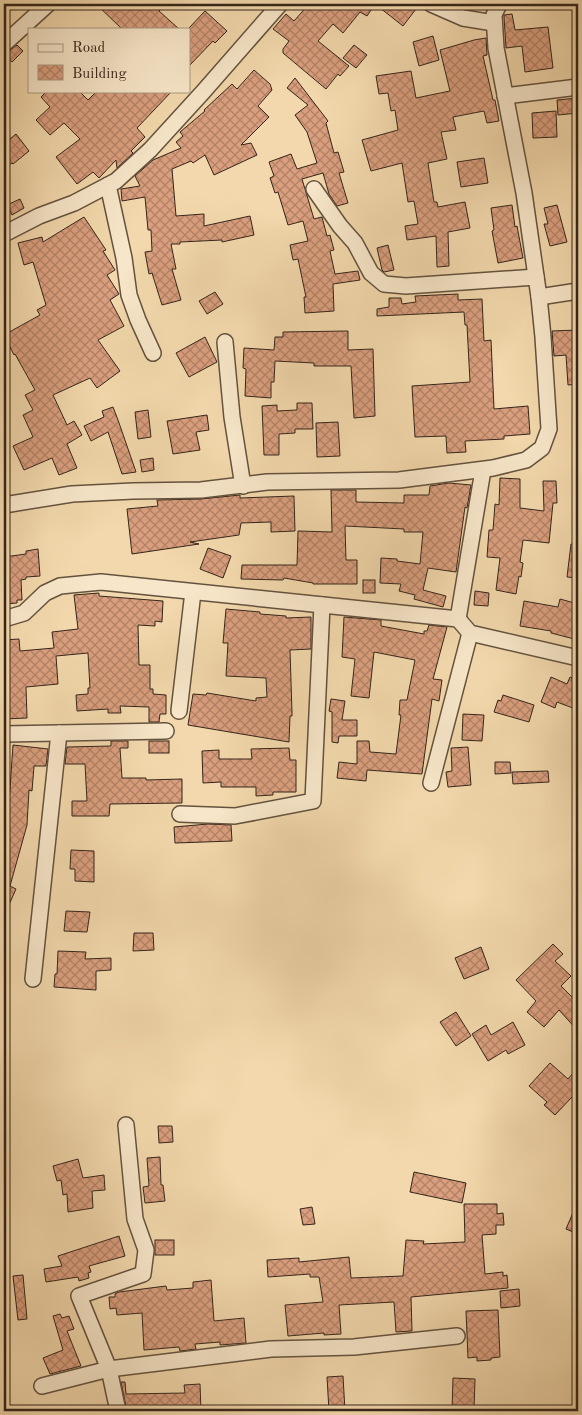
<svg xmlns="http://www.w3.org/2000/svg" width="582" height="1415" font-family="'Old Standard TT',serif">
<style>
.building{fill:url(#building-cross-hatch);stroke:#35251a}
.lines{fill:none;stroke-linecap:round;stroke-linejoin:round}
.minor-casing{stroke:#64523e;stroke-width:18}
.minor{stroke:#f7e6c9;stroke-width:15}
</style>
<defs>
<pattern id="building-cross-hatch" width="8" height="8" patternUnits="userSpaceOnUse" patternTransform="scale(1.25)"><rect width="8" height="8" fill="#da9f7e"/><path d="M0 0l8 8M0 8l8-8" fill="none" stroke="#b28166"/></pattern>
</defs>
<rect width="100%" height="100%" fill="#f2d8ac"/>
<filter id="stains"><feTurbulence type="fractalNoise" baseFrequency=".004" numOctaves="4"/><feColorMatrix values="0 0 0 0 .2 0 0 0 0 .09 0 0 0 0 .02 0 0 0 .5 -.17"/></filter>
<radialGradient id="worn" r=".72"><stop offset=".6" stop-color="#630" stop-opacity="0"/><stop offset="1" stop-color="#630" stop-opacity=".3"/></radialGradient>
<g class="building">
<path d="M96,4h22l5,4 5,-4h38l-7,7 20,18h-57z"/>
<path d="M309,4h100l7,5 -13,17 -28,-22 -8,12 -7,-4 -17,21 -10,-9 -15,17 31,25 -9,10 -2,-2 -12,15 -43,-36v-4l6,-8 -16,-12 13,-15 8,7z"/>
<path d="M205,11l22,20 -12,12 -2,-2 -24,25v-38z"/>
<path d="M512,14l3,16 33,-3 5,41 -28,4 -3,-26 -16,2 -2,-31v-2z"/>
<path d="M433,36l6,24 -20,6 -6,-24z"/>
<path d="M486,38l1,17 -4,1 10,44h2l4,21 -12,2 -3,-12 -31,6 3,13 -15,2 6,27 -19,4 6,39h3l1,5 27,-5 5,26 -22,4 1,34 -12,1 -1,-31 -29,4 -2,-14 13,-2 -4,-23 -6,1 -6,-39 -31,8 -9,-31 36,-10 -3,-20 -4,1 -3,-18 -9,1 -3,-18 35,-5 5,27 34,-7 -10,-41 34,-10z"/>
<path d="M17,45l6,6 -11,11 -8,-7z"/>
<path d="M354,45l13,10 -11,13 -13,-10z"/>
<path d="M254,70l16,14 2,6 -14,16 11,11 -28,28 10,-2 6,12 -43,20 -9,-20 -12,8 -2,-2 -19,8 4,47 28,-2v12l46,-10 4,19 -32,7v-2l-42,2v2h-9l5,25h-4l9,31 -19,5 -10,-32 -3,1 -4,-22 7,-1 -1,-21h-3l-3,-33 -23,4 -1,-12 19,-3 -5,-10 18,-16 28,-12 -5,-6 7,-6 -3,-4 25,-21 -1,-1 28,-26 5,5z"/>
<path d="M295,78l33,43 -2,2 8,30 4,-1 6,20 -5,1 9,30 -11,3 -8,-12 -6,-21 -21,6 12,40 8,-2 5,19 3,-1 4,15 -4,1 5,23 23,-3 2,9 -27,4 1,27 -29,2 -1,-16h2l-8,-38 -5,1 -3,-15 18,-4 -5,-20 -15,4 -10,-33 -3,1 -5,-15 4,-2 -5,-14 22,-8 6,15 20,-6 -10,-31 -12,-17 13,-10 -21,-17z"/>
<path d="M47,91h32l9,9 9,-9h75l-35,37 8,9 -14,14 2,2 -16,15 -1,-8 -17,18 -6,-6 -16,12 -21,-27 24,-18 -16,-16 -14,12 -14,-15 14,-13 -9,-10z"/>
<path d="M578,98v15l-20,2 -1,-15z"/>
<path d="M556,111l1,26 -24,1 -1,-25z"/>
<path d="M16,134l13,17 -16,13 -1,-1 -8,5v-24z"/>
<path d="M484,158l4,25 -27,4 -4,-25z"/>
<path d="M20,199l4,9 -12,7 -5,-10z"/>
<path d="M512,205l3,22 2,-1 6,32 -25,5 -6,-32 2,-1 -3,-22z"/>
<path d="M557,205l10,37 -17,4 -6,-22h4l-4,-16z"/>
<path d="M84,217l22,33 -3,1 12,19 -8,5 12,19 -9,6 14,26 -26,14 22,31 -23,17 -7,-10 -37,17 14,30 7,-4 8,14 -15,9 10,24 -18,7 -7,-17 -28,12 -11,-24 20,-9 -10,-22 10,-5 -8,-15 10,-5 -20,-36 -1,1 -10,-20 36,-20 -3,-5 9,-5 -13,-43 -9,3 -6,-22 24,-6 1,5z"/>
<path d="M388,245l6,25 -10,2 -2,-2 -5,-22z"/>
<path d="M215,292l8,12 -16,10 -8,-13z"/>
<path d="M458,294v6l24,-1 2,42 7,-1 3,69 34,-3 2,28 -26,2v3l-39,2 1,11 -19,1 -1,-17 -31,1 -3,-51 58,-4 -3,-57h-2l-1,-13 -87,4v-7l12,-2v-9h12l1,6 14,-2 -1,-6z"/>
<path d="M578,330v54l-10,1 -2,-30 -12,1 -2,-25z"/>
<path d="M348,331v19l25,-1 2,67 -21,2 -3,-52h-37v-3l-39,-2 -1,21h-3v16l-26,-2 1,-27 -3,-1 1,-20 30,2 1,-13h8v-5z"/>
<path d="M205,337l12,25 -28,15 -13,-24z"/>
<path d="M297,403h15l1,26h-18v4l-16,1v21h-15l-2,-49 15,-1v6l20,-1z"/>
<path d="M113,407l5,13 18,52 -14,2 -14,-42 -17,9 -7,-15 20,-9 -2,-6z"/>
<path d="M148,410l3,27 -13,2 -3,-27z"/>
<path d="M207,415l2,15 -13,2 4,18 -27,4 -6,-33z"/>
<path d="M338,422l2,34 -23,1 -1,-34z"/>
<path d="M153,458l1,12 -12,2 -2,-12z"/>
<path d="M500,478l20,1v29l24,3 -1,-30h13l1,22h-4l-4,40 -26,-3 -3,22 3,1 -2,14 -2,-1 -3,18 -20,-4 4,-32 -13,-1 2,-27h4l2,-26 4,1z"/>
<path d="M449,483l22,2 -4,23 -2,-1 -9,65 -28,-4 -5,22 23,6 -3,11 -29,-8 1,-4 -16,-4 2,-7 -21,-1 1,-25 16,1v2l23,3 3,-32h-19v-3l-59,-3 1,34h11v24h-44v-1l-29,-5 -1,2 -42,-1 1,-14h55l1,-34 34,1 -1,-42h25v12l48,1v-8h25l1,-9z"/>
<path d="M240,495v3l54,-2 1,35 -24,1v-10l-30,1 -2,12 -49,7 9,2 -67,10 -5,-45 31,-3 -1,-6 44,-1z"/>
<path d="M571,544h7v34l-11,-1z"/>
<path d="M208,548l23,8 -8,22 -23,-9z"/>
<path d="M38,549l2,27 -14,1v2l-5,1 1,20h-5v3l-13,1v-47l22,-3v-3z"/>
<rect x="363" y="580" width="12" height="13"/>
<path d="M475,591l14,2 -1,13 -14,-1z"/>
<path d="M99,593v3l64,5 -1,21 -7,-1v5l-17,-1 1,40h11v24h3v5l13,1v19h-6l-1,8h-10v-15l-29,-1 1,7h-13v-4l-31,2 -1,-16 12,-1v-6h2l-2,-35 -32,3 2,28 -32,3 1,31 -23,1v-79l15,-1 1,12 34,-3 -2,-16 26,-3 -4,-34z"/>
<path d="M560,599l18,5v36l-27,-7v-2l-31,-5 4,-25 34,6z"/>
<path d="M226,609l34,3v2l26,2v2l25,-1v32l-21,1 2,63v3h-2l-1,26 -101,-17 5,-31 13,1 1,-2 49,8v-3l11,-1 -1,-19 -40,-2 2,-33h-5z"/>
<path d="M344,617l37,3v6l43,8v-3h3l2,-6 18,2 -14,52 9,1 -3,21 -7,-2 -10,75 -55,-4 -1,11 -29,-3 2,-16 18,2v-23h12l1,11 26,2 5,-39h-2l1,-15h7l8,-40 -41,-8 -5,46 -18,-2 4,-37 -13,-2z"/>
<path d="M551,677l16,7 3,-7 8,3v30l-21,-8 -2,6 -14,-6z"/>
<path d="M503,695l31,10 -5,17 -35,-10 4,-12 3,1z"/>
<path d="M331,699l14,2 -3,19h15v16h-18l-1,7 -6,-1v-30l-3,-1z"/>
<path d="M463,714l21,1 -2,26 -20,-1z"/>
<path d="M111,741h17v7h-8l2,30h24v2l36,-1v24l-72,1 -1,12h-37v-15h15l-2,-37h-20l2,-17 44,-1z"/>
<rect x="149" y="741" width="20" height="12"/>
<path d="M13,745l35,4 -2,17h-12l-2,25 -3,-1 -2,35 -17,61 6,3 -12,27v-85l3,1z"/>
<path d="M468,747l3,38 -23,2 -2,-15 6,-1 -1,-23z"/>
<path d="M289,748l1,12h6v32h-23v3l-17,1v-9h-35v-5l-18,1 -1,-32 17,-1v9h33l-1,-10z"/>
<path d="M495,762h15l1,11 -16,1z"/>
<path d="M548,771l1,11 -36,2 -1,-12z"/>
<path d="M208,824l23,1 1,16 -57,2 -1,-16z"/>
<path d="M71,850l23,1v31l-19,-1v-12h-5z"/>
<path d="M66,911l24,1 -3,20 -23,-1z"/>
<path d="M134,933h19l1,17 -21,1z"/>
<path d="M553,944l10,10 -8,7 16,15 -10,10 17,17v28l-19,-21 -15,17 -17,-15 9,-11 -20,-21z"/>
<path d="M481,947l8,22 -25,10 -9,-21z"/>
<path d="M58,951l28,1 -1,7 26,-1v12l-15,1v19l-42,-3 1,-13h2z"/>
<path d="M456,1012l15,24 -15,10 -16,-24z"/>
<path d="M513,1022l12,23 -17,9 -2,-4 -18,11 -16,-27 14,-9 5,10z"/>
<path d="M550,1063l18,16 10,-12v35l-6,-5 -17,18 -11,-10 3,-3 -18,-16z"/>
<path d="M158,1126h14l1,16 -14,1z"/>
<path d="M160,1157l1,28h2l2,16 -20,2 -2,-16 6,-1 -2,-28z"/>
<path d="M78,1159l5,19 21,-3 1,15 -13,1 1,17 -25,4 -1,-18 -4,1 -2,-15 -4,1 -4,-15z"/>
<path d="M414,1172l52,11 -4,20 -52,-11z"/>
<path d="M578,1201v33l-12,-5z"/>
<path d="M464,1204h33v10l6,-1 1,12h-8v9l-14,1 3,39 18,-2v4l4,-1 1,13 -97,9 1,34 -16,1 -2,-30 -55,3 2,29 -17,1v-2l-36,3 -3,-31 38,-3 -4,-25h-9v-3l-42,3 -1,-17 32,-2v4l50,-5 2,21 52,-2 3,-36 18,1 -1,3 42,-2z"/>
<path d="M312,1207l3,17 -12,1 -3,-16z"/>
<path d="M119,1236l6,20 -36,10 2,6 -3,1 1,5 -10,3 -1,-4 -32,5 -2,-13 18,-3 -4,-10z"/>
<rect x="155" y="1240" width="19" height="15"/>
<path d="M23,1275l4,44 -9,1 -5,-44z"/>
<path d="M211,1280l3,41 30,-3 2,25 -26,2v-3l-25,2 1,5 -16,2 -1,-4 -35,3 -2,-37 -25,2 -1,-7 -6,1 -1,-12h6v-3l4,-2 47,-6 1,4 26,-2v-6z"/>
<path d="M519,1289l1,17 -19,2 -1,-17z"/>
<path d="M498,1310l2,47 -9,1v2l-14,1v-4l-9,1 -2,-47z"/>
<path d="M60,1314l2,4 7,-2 5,13 -7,2 14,35 -31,8 -7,-16 20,-8 -10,-34z"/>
<path d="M343,1376l2,35h-16l-2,-34z"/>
<path d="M453,1378l22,1 -1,32h-22z"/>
<path d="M121,1382h4l1,12 59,-1 -1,-8 16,-1 1,27h-74z"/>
</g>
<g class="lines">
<g class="minor-casing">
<g id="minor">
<path d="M431,4l32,14 31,5"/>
<path d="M4,44l44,-40"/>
<path d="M505,96l73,-9"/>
<path d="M108,185l16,73 5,37 9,25 15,33"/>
<path d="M314,189l26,37 15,17 16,30 13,11 22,2 130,-9"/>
<path d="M4,234l35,-18 35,-13 42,-22 34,-31 53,-58 77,-88"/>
<path d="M539,297l39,-6"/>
<path d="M225,342l7,75 11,69"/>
<path d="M4,505l68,-11 61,-3 68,-1 66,-8 132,-2 94,-12 33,-8 16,-12 7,-19 -6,-92 -4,-40 -15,-104 -28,-145 -2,-33 5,-11"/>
<path d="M4,619l20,-6 21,-20 15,-7 41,-4 357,37 12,14 108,25"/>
<path d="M458,619l25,-149"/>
<path d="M179,711l14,-119"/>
<path d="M4,734l162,-3"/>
<path d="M431,783l39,-150"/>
<path d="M180,814l55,2 78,-15 9,-196"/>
<path d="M33,979l26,-246"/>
<path d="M42,1386l67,-17 162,-20 83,-2 103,-11"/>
<path d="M118,1411l-9,-42 -30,-73 64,-22 3,-24 -11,-31 -9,-94"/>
</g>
</g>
<use href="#minor" class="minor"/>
</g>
<rect width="582" height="1415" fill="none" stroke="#f2d8ac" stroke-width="20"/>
<rect x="5" y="5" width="572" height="1405" fill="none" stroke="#35251a" stroke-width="2.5"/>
<rect x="10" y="10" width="562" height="1395" fill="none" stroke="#35251a"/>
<rect x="28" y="28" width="162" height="65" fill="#f7e6c9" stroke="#a99983"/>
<rect x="38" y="44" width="25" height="8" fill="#f7e6c9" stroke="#a99983"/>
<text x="72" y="52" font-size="15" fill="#35251a">Road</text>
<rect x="38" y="65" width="25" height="15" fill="url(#building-cross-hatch)" stroke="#a99983"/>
<text x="72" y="78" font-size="15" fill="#35251a">Building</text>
<rect width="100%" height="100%" filter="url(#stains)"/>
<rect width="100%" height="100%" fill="url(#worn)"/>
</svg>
